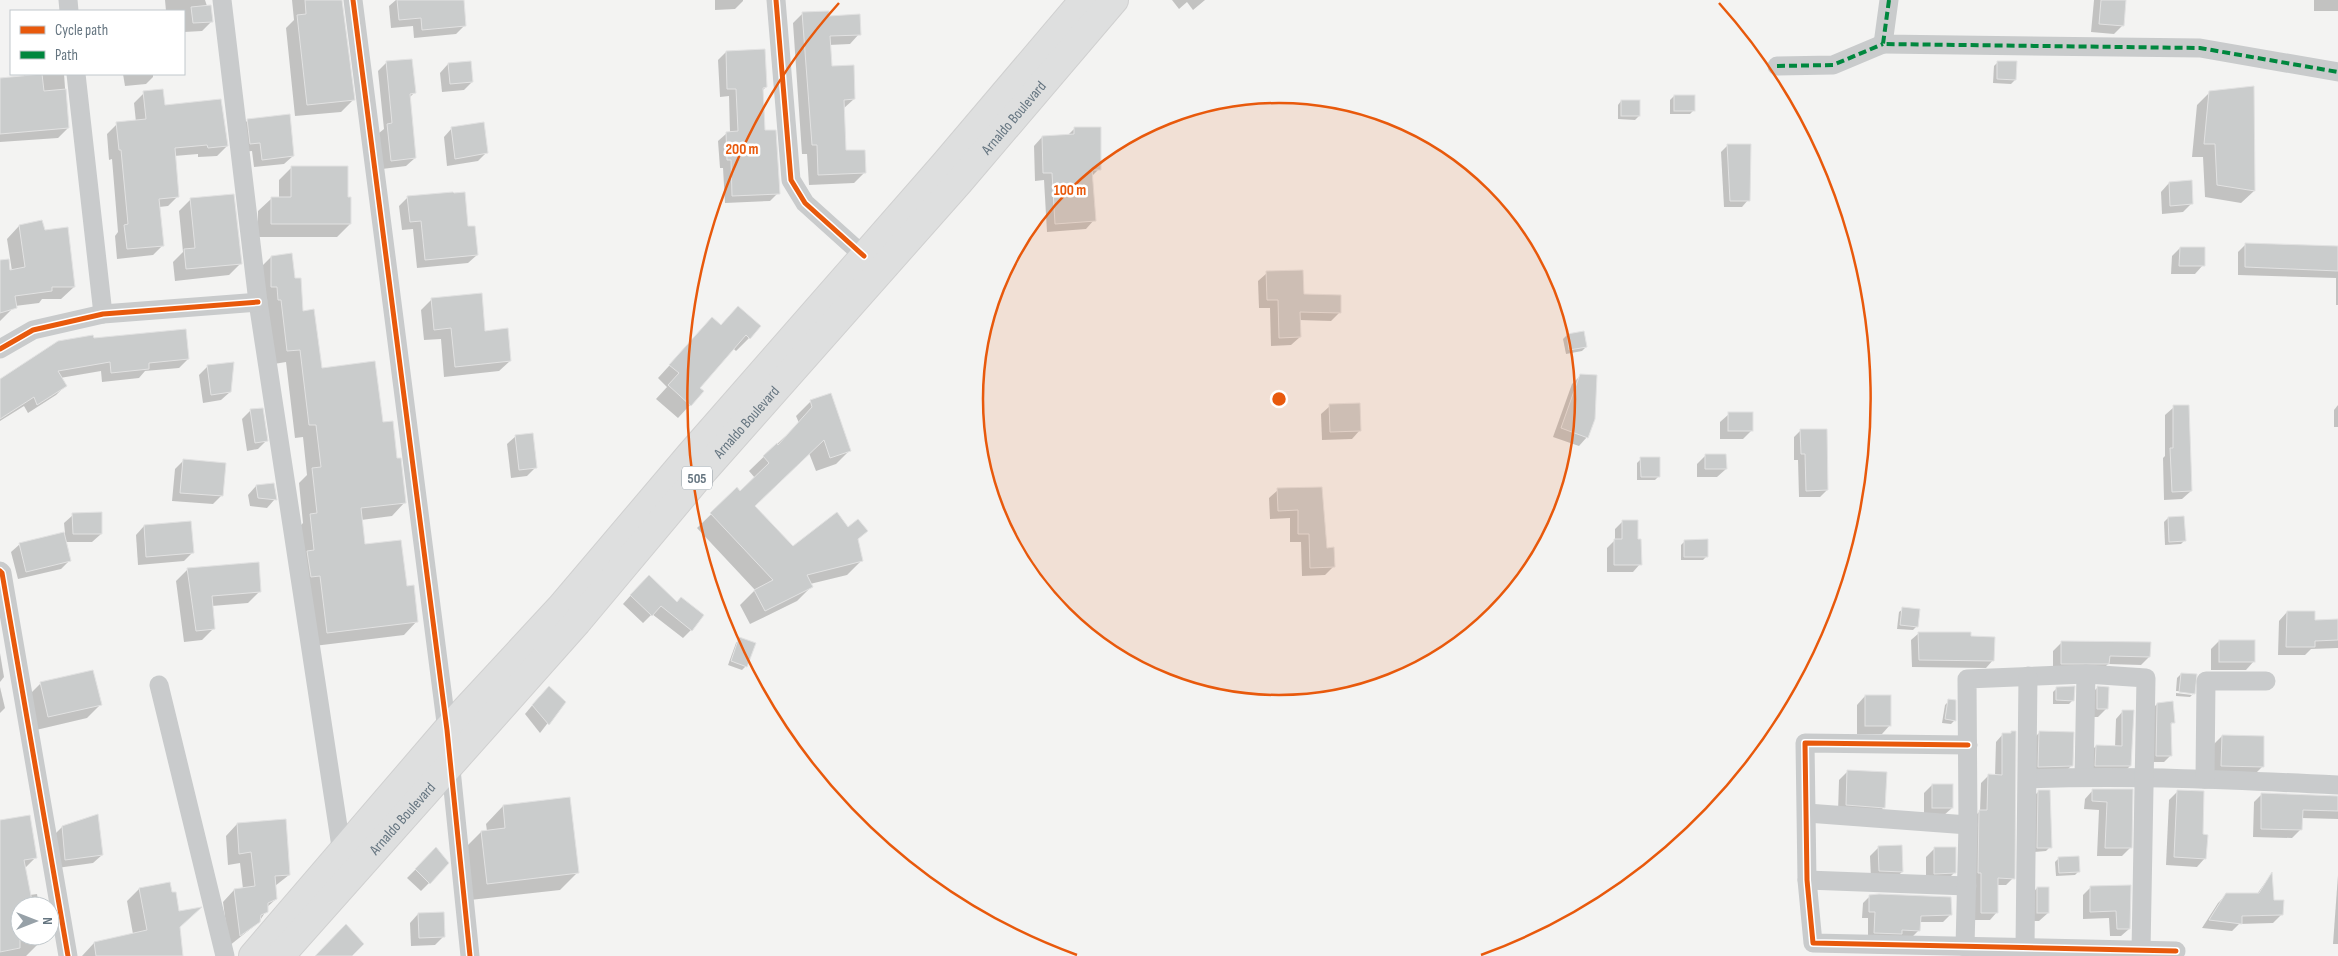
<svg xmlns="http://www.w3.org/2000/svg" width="2338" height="956" font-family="'Sofia Sans Condensed',sans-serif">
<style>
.shadow{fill:#0003}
.building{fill:#cacccc;stroke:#e2e2e2}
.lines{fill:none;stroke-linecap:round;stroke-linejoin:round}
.highway-casing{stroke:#d0d0d0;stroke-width:30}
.street{stroke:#c9cbcc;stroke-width:19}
.highway{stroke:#dedfdf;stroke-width:28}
.quiet{stroke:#00873e;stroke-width:4;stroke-dasharray:8 4;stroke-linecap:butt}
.cycleway-casing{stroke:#fff;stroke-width:8}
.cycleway{stroke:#e8590c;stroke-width:5}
.ring{fill:none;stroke:#e8590c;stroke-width:2.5}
.labels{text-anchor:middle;stroke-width:5;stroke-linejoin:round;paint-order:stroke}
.shield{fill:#fff;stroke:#939ea6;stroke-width:1}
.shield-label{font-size:14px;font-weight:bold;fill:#657580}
.street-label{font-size:15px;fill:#657580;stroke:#fff}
.centre{fill:#e8590c;stroke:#fff;stroke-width:2.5}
.ring-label{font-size:15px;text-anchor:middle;font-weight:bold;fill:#e8590c;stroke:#fff;stroke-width:5;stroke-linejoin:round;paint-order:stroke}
</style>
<rect width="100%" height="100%" fill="#f3f3f2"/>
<g class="shadow">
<path d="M165,0h40l7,21 -10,10 -18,1v-21h-18z"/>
<path d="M292,0h49l12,100 -12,12 -46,4 -9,-88 8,-8z"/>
<path d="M396,0h67l2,25 -9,9 -42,4 -1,-12 -22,2 -2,-22z"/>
<path d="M715,0h28v1l-8,8 -20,1z"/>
<path d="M1172,0h33l-12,10 -6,-8 -8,7z"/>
<path d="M2094,0h31l-2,25 -9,9 -23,-2z"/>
<rect x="2314" y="0" width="24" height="11"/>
<path d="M803,13l25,4 31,17 -9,10 -21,1 2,22 23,32 -11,10 2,43 19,21 -10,10 -45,2 -2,-31h-5l-9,-131z"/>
<path d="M726,52l40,35 -4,4 2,40 14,62 -8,8 -45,2 -2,-35h-3l-2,-27 9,-8h3l-1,-37 -9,1 -2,-37z"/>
<path d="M1998,62l17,18 -4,4 -18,-1 1,-17z"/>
<path d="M386,63l28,30 -5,5 6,60 -9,8 -24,3 -3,-36 5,-4 -6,-58z"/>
<path d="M448,64l24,18 -8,8 -22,2 -2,-19z"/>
<path d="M24,74h40l4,54 -10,10 -58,4v-40l24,-25z"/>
<path d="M123,74h30v3l-7,7 -21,2z"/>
<path d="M2210,92l44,99 -13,12 -36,-6 -2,-40h-11l5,-52z"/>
<path d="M144,93l83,53 -10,10 -19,1v-3l-24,2 4,40 -10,10 -9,1 4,38 -10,10 -36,4 -2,-23 3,-4 -6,-73 -3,1 -2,-26 10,-10 19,-2 -2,-19z"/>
<path d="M1674,96l20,14 -4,4h-20v-14z"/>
<path d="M1621,101l18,15 -4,4 -17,-1v-14z"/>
<path d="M248,120l45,36 -9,8 -30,3 -2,-16 -10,1 -2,-24z"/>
<path d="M452,128l35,24 -9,9 -31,5 -3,-29z"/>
<path d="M1075,128l24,41 -8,8 3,43 -8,9 -39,3 -3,-52 -9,1 -1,-35 8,-9 25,-1z"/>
<path d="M1728,145l20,55 -6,7h-18l-3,-55z"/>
<path d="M292,167l54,32 4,25 -13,13h-79v-26l13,-12h8v-19z"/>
<path d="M2169,183l22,21 -8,8 -21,2 -1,-22z"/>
<path d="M408,197l59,31 10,27 -9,8 -51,5 -4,-39 -11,1 -3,-24z"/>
<path d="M191,199l50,64 -12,12 -54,6 -2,-19 10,-10 -4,-41z"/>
<path d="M19,226l55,61 -13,12h-19l-3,4 -24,3 -15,15v-47l12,-3 -5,-32z"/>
<path d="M2246,244l92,4v57h-2v-27l-98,-3v-23z"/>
<path d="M2180,248l23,17 -8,9h-24l1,-18z"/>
<path d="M271,257l23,23 26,89 62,55 14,36 9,42 -13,14 -31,4 3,26 42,41 11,34 -13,14 -90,11 -17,-117 6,-6 -4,-40 8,-8 -4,-38 -8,1 -9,-76 -12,2 -16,-94z"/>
<path d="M1267,273l35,22 38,17 -9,9 -32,-1 1,17 -9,8 -20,1 -1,-38h-11l-1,-27z"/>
<path d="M432,299l52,33 26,29 -11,10 -55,6 -3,-38 -17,1 -3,-30z"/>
<path d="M738,307l11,31 -13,13 -3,-3 -34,40 -9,17 -12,13 -22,-19 11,-12 -9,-9 42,-46 20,-6z"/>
<path d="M1583,332l3,15 -4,4 -16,3 -3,-15 4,-4z"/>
<path d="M93,340l95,19 -9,9 -34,3 -6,7 -37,4 -1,-11 -41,7 5,8 -9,9 -28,18 -4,-7 -24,15v-35z"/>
<path d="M208,366l22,26 -9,8 -18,3 -4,-28z"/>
<path d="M1580,376l7,61 -8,9 -26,-9 19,-53z"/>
<path d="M811,401l39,49 -14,14 -20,7 -7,-18 -55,53 39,42 73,-17 -9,9 5,20 -15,15 -37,9 2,2 -15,15 -47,23 -10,-19 15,-15 -58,-62 40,-39 3,3 15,-14 -6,-7 50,-48 -3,-7z"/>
<path d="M2338,405v22h-4v-17z"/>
<path d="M1330,406l30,24 -8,9 -30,1 -1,-26z"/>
<path d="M2174,407l17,84 -9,8 -18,1 -1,-42 2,-2v-41z"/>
<path d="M251,410l15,31 -8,8 -11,2 -5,-32z"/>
<path d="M1729,414l23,16 -9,9h-23v-17z"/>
<path d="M1801,430l26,60 -7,7h-21l-1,-37h-4v-23z"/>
<path d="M516,436l19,32 -8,8 -16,2 -4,-34z"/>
<path d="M1705,456l21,13 -9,8h-20v-13z"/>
<path d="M1641,459l18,17 -4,4h-18v-17z"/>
<path d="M183,461l39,34 -9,9 -41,-3 3,-32z"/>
<path d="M256,486l19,13 -8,9 -17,-2 -2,-11z"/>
<path d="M1321,488l4,61 9,17 -9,9 -23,1 -1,-34h-11v-24l-20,1 -1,-21 9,-8z"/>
<path d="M73,515l28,19 -9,8h-26l4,18 -9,9 -43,10 -7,-27 9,-8 45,-11 -1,-10z"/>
<path d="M2168,518h15l2,22 -4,4 -16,1 -1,-23z"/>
<path d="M1622,522l15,18 3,24 -7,8h-26v-24l8,-8v-11z"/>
<path d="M144,526l48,27 -8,8 -46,4 -2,-30z"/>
<path d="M1685,541l22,15 -4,4h-22v-15z"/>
<path d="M188,569l72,22 -12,12 -36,3 2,22 -12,12 -18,2 -8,-61z"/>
<path d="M640,585l51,45 -8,8 -31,-24 -9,9 -20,-19z"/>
<path d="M1903,609l14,17 -4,4 -16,-1 2,-17z"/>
<path d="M2287,612l27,10 24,-1v27l-27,1 -6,6h-27l1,-34z"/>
<path d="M1919,633l51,4 23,23 -7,8 -74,-1 -1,-27z"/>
<path d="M739,639l7,27 -4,4 -14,-5 8,-22z"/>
<path d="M2219,641l35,20 -8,9h-35v-21z"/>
<path d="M2062,642l87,15 -8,8 -33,-1 -8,8h-47v-21z"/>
<path d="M0,653l4,24 -4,5z"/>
<path d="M2181,674l12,19 -1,2v-3l-16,-1 1,-13z"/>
<path d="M41,683l59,22 -13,13 -51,12 -8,-34z"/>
<path d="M0,687l5,21 -5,5z"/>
<path d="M2098,687l9,21 -9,9h-9v-21z"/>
<path d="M2057,688l16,12 -4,4h-16v-12z"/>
<path d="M2176,693l16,2 -2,2 -14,-1z"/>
<path d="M540,696l24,6 -24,31 -15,-19z"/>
<path d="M1865,696l25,29 -8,9h-25v-29z"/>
<path d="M1949,701l6,19 -4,4 -9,-1 3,-18z"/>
<path d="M2157,704l16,18 -3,4 1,29 -7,7h-14l1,-52z"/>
<path d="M2123,711l7,55 -7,7h-34v-20l7,-7 19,1 1,-28z"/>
<path d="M2039,733l33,32 -9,9 -33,1 1,-34z"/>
<path d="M2003,734l10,144 -7,7h-9v27l-7,8h-16l-2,-101 8,-8 1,-28 7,-7h7l1,-34z"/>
<path d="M2222,736l41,30 -9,9 -41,-1 1,-30z"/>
<path d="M1848,771l36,36 -8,8 -38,-2 1,-33z"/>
<path d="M1932,785l20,23 -9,8h-19v-23z"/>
<path d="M2093,790h38l-1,58 -8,8h-25l2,-46 -15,-1 1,-10z"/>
<path d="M2039,791l11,56 -4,4 -12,1 1,-57z"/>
<path d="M2178,791l24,45 3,22 -8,9 -31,-2 3,-65z"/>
<path d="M2262,794l76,3v22l-37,-1v11l-9,9 -39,-1 1,-35z"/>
<path d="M503,806l74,67 -17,17 -90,10 -6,-51 17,-17 6,-1 -1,-7z"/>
<path d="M0,821l35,37 -11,11 6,26 7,-1 2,12h-19v30h19l-2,2 1,6 -12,12h-26z"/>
<path d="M237,824l52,51 -14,11 1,13 -10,9v3l-7,11 -30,24 -6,-44 11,-12 9,-1 -3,-26 -12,2 -2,-29z"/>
<path d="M62,827l40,28 -9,8 -36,5 -3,-33z"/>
<path d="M1879,847l23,25 -9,8 -22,-1 -1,-23z"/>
<path d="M1935,848l19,25 -8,8h-20v-24z"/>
<path d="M436,849l-7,34 -8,8 -14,-13z"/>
<path d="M2059,858l20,13 -4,4 -19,1 -1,-14z"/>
<path d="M2271,875l2,26 8,14 -8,8 -34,1 -7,7 -30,-3 16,-25 9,-9h30z"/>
<path d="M2338,875v69h-5z"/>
<path d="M2130,886l-1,43 -8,7h-11l-1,-18 -26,1v-24l8,-8z"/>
<path d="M2037,888l11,25 -9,8h-10v-24z"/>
<path d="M139,889l40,38 3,29h-100l12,-13 39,-9 -6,-33z"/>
<path d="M1870,896l80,19 -7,7h-24v8l-7,7 -44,3v-22h-6l1,-15z"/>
<path d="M418,914l26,22 -9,9 -24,1 -1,-23z"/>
</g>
<g class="building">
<path d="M305,0h37l13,100 -48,5 -10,-90 9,-1z"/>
<path d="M397,0h67l2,26 -44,4 -1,-12 -22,2z"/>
<path d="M2101,0h25l-2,26 -25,-2z"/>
<path d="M211,5l2,17 -20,1 -2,-16z"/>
<path d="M829,11v5l31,-2 1,21 -31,1 2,30 22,-1 1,34 -11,1 2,50h19l1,23 -48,2 -1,-30h-5l-10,-133z"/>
<path d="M765,49l2,38 -4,1 2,42h11l4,64 -48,2 -1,-36h-4l-1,-28 12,-1 -2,-42h-9l-1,-38z"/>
<path d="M412,59l4,34 -6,1 6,64 -25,3 -4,-37 5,-1 -6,-62z"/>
<path d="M471,61l2,21 -23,2 -2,-21z"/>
<path d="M1997,61h20l-1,19 -19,-1z"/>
<path d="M42,74l2,17 22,-2 3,39 -69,6v-56z"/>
<path d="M2254,86l1,105 -38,-6 -2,-41h-11l5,-53z"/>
<path d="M163,89l2,16 56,-6 7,47 -20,2 -1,-3 -32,3 4,49 -20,2 5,47 -37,3 -3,-24 4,-1 -7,-74h-2l-3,-28 30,-3 -3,-28z"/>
<rect x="1674" y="95" width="21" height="16"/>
<rect x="1621" y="100" width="19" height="16"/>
<path d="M290,114l4,42 -32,4 -2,-17 -10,1 -3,-25z"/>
<path d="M484,122l4,31 -33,6 -4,-32z"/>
<path d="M1074,127h27v43h-9l4,51 -41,3 -3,-51h-9l-1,-37 32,-2z"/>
<path d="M1727,144h24l-1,57h-20z"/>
<path d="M291,166h57v31h3v27h-80v-27h20z"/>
<path d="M2192,180l1,24 -23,2 -1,-24z"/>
<path d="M453,192l1,1 11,-1 3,34h7l3,29 -53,5 -4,-39 -11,1 -3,-26z"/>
<path d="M234,194l8,70 -56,5 -2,-20 11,-1 -5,-50z"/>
<path d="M42,220l3,10 23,-3 7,60h-23v4l-37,5 2,12 -17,5v-53l9,-1 1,11 15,-3 -6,-42z"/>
<path d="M2245,243l93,3v25l-93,-4z"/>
<path d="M2180,247h25v19h-26z"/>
<path d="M292,253l3,25h6l2,33 11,-2 8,59 53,-7 8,61 10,-1 4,37h4l5,45 -45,5 4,36 36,-4 6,46 7,-1 4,37 -91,11 -7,-57 -9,1 -4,-26 7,-1 -4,-36 7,-1 -5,-45 9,-1 -5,-42h-7l-9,-75 -13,1 -6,-51h-3l-1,-13h-6v-31z"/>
<path d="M1303,270l1,24 37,1v18l-41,-1 1,25 -22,1 -1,-38h-11l-1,-29z"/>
<path d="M482,293l3,38 23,-3 3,33 -56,6 -4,-39 -17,2 -3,-32z"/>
<path d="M738,306l23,20 -11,13 -4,-4 -46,53 4,3 -13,15 -23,-21 11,-12 -10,-8 43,-48 9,8z"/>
<path d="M186,329l3,30 -40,4v6l-38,4 -1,-11 -52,9 9,15 -30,19 -3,-8 -34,22v-40l58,-38 35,-6 1,3z"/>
<path d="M1584,331l3,16 -18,3 -2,-16z"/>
<path d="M234,362l-3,30 -20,3 -4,-30z"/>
<path d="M1580,374l17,1 -2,44 -7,19 -27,-10z"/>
<path d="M831,393l20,58 -21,7 -6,-18 -69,66 38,40 44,-34 11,15 10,-8 10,12 -10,8 5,22 -56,14 6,12 -48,24 -11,-21 19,-10 -63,-67 27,-26 3,4 29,-28 -6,-7 14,-13 1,2 34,-38 -2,-7z"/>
<path d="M1360,403l1,28 -31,1 -1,-28z"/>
<path d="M2173,405h16l3,86 -20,1 -2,-44h3z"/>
<path d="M263,408l5,33 -13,2 -5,-34z"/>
<rect x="1728" y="412" width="25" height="19"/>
<path d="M1800,429h27l1,61 -22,1 -1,-37h-4z"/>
<path d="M533,433l4,35 -18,2 -4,-35z"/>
<path d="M1705,454h21l1,15h-22z"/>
<path d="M1640,457h20v20h-19z"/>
<path d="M183,459l43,4 -3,33 -43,-3z"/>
<path d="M274,483l3,17 -19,-2 -2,-13z"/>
<path d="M1322,487l5,61 7,-1 1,20 -25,1 -1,-34h-11v-24l-20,1 -1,-23z"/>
<path d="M102,512v22h-29l-1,-21z"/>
<path d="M2184,516l2,25 -17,1 -1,-25z"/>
<path d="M1622,520h16v19h3l1,26h-28v-26h8z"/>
<path d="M191,521l3,32 -48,4 -2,-32z"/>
<path d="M64,532l7,29 -45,11 -7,-29z"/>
<path d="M1708,539v18h-24v-17z"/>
<path d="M259,562l2,30 -49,4 3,33 -19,2 -9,-63z"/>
<path d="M649,575l28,27 4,-5 23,18 -12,16 -31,-25 -9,10 -22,-21z"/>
<path d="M1902,607l18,2 -2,18 -18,-2z"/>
<path d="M2287,611h28v9l23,-1v21l-23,1v6h-29z"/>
<path d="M1918,632h53v4l24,1 -1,24 -75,-1z"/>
<path d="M739,637l17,6 -9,24 -16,-6z"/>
<rect x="2219" y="640" width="36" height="22"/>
<path d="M2061,641l90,1 -1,15 -40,-1 -1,8h-48z"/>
<path d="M93,670l9,35 -54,12 -8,-35z"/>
<path d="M2181,673l16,1 -2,20 -16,-2z"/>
<path d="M549,686l17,16 -17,23 -17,-20z"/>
<path d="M2075,686l-1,15 -18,-1v-13z"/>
<path d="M2097,686l12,1 -1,22h-11z"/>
<rect x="1865" y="695" width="26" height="31"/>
<path d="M1948,699l8,1v21l-11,-2z"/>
<path d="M2173,701l2,22h-4l1,33h-16l1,-53z"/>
<path d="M2122,710h12l-3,56h-36l1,-21 26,1z"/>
<path d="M2011,731h5l-1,148 -17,-1v35h-17v-40h-3l1,-63h8l1,-36 14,1v-42h9z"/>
<path d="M2039,731l35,1 -1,34 -35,1z"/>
<path d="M2222,735l42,1v31l-43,-1z"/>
<path d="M1847,770l40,2 -2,36 -39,-3z"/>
<rect x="1932" y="784" width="21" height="24"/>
<path d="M2092,789h41l-1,59h-27l2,-46 -15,-1z"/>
<path d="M2038,790h12l2,58h-15z"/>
<path d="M2177,790l27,1 -1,43 5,1 -2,24 -32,-2z"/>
<path d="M2261,793l77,3v15l-35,-1 -1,20 -41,-1z"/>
<path d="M570,797l9,76 -92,11 -6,-53 24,-3 -2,-23z"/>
<path d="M98,814l5,41 -38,5 -3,-34z"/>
<path d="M30,815l7,43 -13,2 9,46h-13v42l-20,4v-132z"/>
<path d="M286,819l4,56 -15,1 2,23 -9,4v9l-7,3 -1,7 -20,14 -6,-47 21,-3 -4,-34 -12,2 -2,-31z"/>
<path d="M1902,845l1,27 -24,-1 -1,-25z"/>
<path d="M436,847l13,16 -19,21 -15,-15z"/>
<path d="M1934,847h22v26l-22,1z"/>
<path d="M2079,856l1,16 -21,1 -1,-16z"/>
<path d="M2272,872l2,28h10l-1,15 -41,1v8l-33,-4 17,-27h33z"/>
<path d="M170,882l2,10h4l3,19 23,-4 -22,20 3,29h-87l-2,-14 53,-12 -8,-42z"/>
<path d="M2131,885l-1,44h-13l-1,-18 -26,1v-26z"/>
<rect x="2037" y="887" width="12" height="26"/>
<path d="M1879,894l72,3 1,18 -31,1 -1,15 -18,-1v4l-28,-1 1,-21h-6v-17z"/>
<path d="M444,912l1,25 -26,1 -1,-25z"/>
<path d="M346,924l18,20 -12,12h-37z"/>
</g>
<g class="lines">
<g class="highway-casing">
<g id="highway">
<path d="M253,956l194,-226 114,-123 129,-152 254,-290 140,-165"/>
<path id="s1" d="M280,956l297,-334 128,-153 254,-287 155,-182"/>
</g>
</g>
<g class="street">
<path d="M68,0l1,11"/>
<path d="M222,0l36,302 84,551"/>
<path d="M353,0l94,730 23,226"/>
<path d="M776,0l15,180 14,23 59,53"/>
<path d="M1889,0l-6,44 317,4 138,24"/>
<path d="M1777,66l56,-1 50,-21"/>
<path d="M76,74l27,240"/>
<path d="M0,349l33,-19 70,-16 155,-12"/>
<path d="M0,571l2,2 66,383"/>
<path d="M159,685l66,271"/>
<path d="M1968,745l-163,-2 2,137 6,63 363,8"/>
<path d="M2084,777l2,-103"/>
<path d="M2028,779c103,-4 207,1 310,6"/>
<path d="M2205,779l1,-98h60"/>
<path d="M1807,813l161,12"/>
<path d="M1807,880l160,6"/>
<path d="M1965,947l3,-122 -1,-146 119,-5 60,4 -5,273"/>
<path d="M2025,948l3,-272"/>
</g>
<use href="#highway" class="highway"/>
<g class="quiet">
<path d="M1889,0l-6,44 317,4 138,24"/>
<path d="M1777,66l56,-1 50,-21"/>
</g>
<g class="cycleway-casing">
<g id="cycleway">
<path d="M353,0l94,730 23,226"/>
<path d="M776,0l15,180 14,23 59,53"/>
<path d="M0,349l33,-19 70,-16 155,-12"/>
<path d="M0,571l2,2 66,383"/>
<path d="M1968,745l-163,-2 2,137 6,63 363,8"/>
</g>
</g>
<use href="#cycleway" class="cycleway"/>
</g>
<circle cx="1279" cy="399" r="296" fill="#e8590c" fill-opacity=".12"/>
<g class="ring">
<circle cx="1279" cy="399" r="296"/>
<path d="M1077 955A592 592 0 0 1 839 3M1719 3A592 592 0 0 1 1481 955"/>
</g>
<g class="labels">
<rect class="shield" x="682" y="466.5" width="30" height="23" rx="4"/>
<g class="shield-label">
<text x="697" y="483">505</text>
</g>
<g class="street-label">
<text dy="5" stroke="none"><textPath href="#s1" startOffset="1114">Arnaldo Boulevard</textPath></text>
<text dy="5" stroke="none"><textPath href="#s1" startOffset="709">Arnaldo Boulevard</textPath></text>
<text dy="5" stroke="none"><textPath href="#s1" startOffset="184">Arnaldo Boulevard</textPath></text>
</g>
</g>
<circle cx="1279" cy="399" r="8" class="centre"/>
<g class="ring-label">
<text x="742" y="154">200 m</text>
<text x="1070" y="195">100 m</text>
</g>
<rect x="10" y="10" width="175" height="65" fill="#ffffff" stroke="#c1c8cc"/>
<rect x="20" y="26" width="25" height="8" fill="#e8590c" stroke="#c1c8cc"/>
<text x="55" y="35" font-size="15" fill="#657580">Cycle path</text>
<rect x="20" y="51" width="25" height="8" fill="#00873e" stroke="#c1c8cc"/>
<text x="55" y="60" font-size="15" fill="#657580">Path</text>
<g transform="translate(35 921) rotate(90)"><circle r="24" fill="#ffffff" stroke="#c1c8cc"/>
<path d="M0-4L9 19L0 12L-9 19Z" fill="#97a1a8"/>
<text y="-8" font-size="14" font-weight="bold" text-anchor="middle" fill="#657580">N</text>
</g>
</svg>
